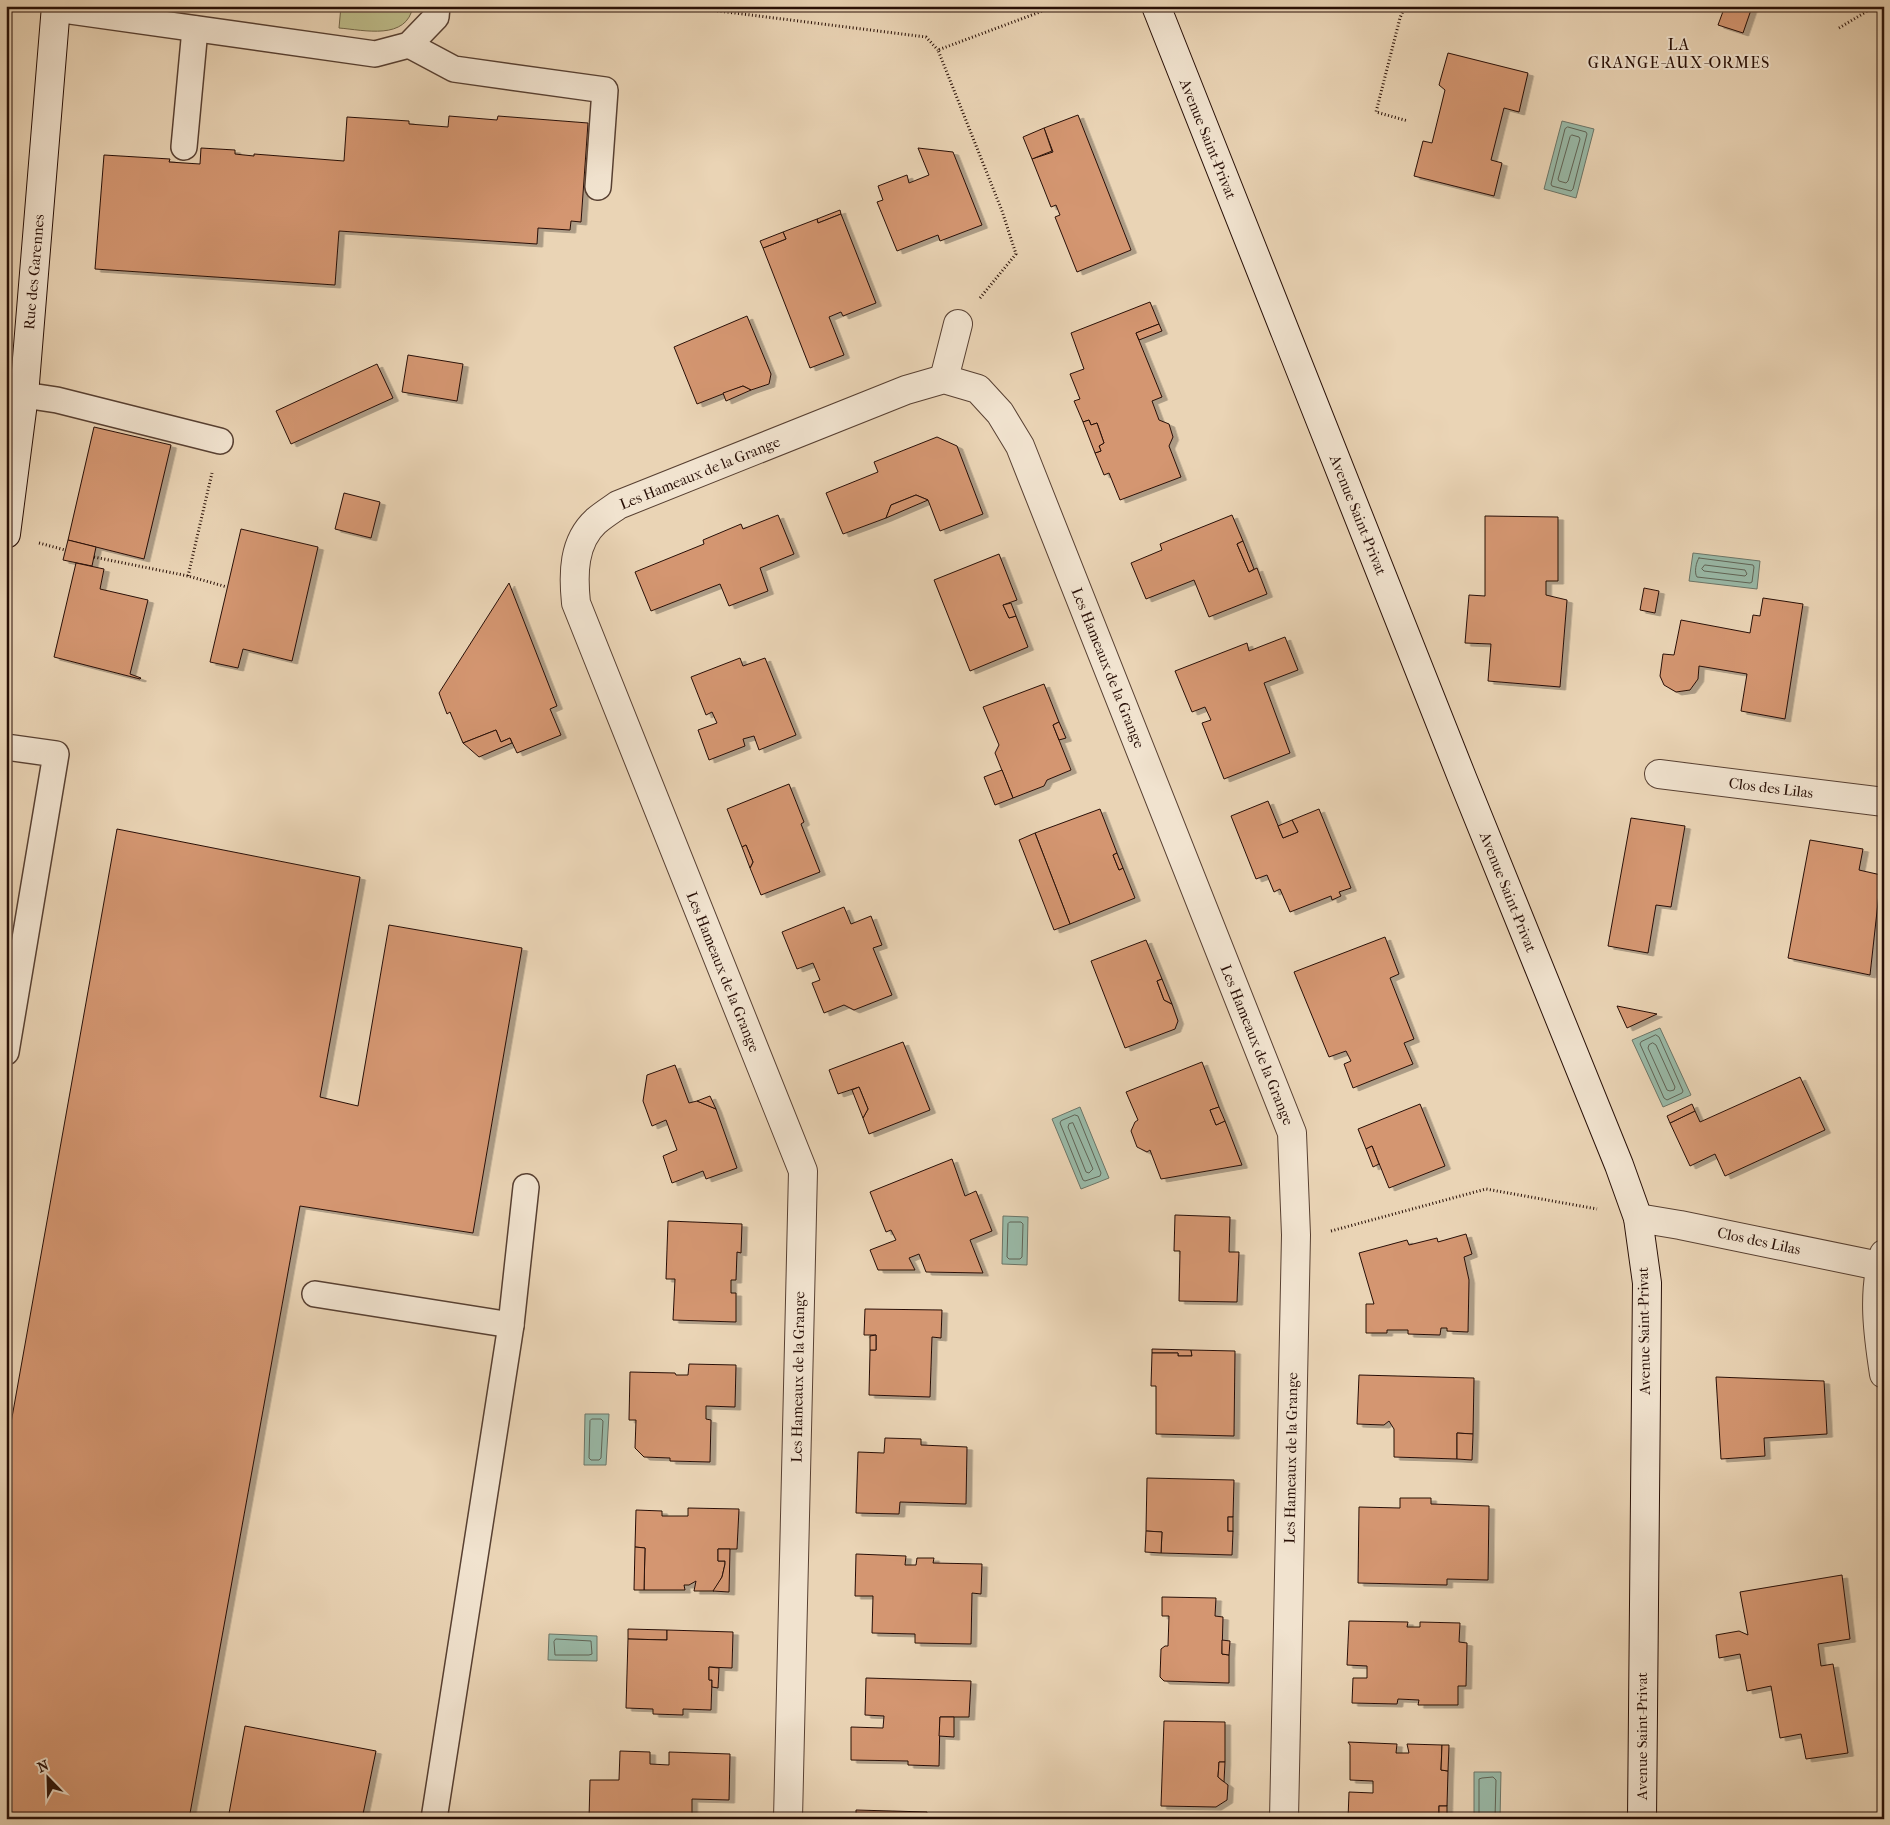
<svg xmlns="http://www.w3.org/2000/svg" width="1890" height="1825" font-family="'IM FELL French Canon',serif">
<style>
.green{fill:#bdbb89;stroke:#726548}
.water{fill:#99b9a7;stroke:#6c7567}
.lines{fill:none;stroke-linecap:round;stroke-linejoin:round}
.shore{stroke:#606456;stroke-width:1}
.building{fill:#d49671;stroke:#280f06;filter:url(#shadow)}
.lane-casing{stroke:#584032;stroke-width:28}
.street-casing{stroke:#584032;stroke-width:30}
.secondary-casing{stroke:#280f06;stroke-width:30}
.path{stroke:#280f06;stroke-width:3;stroke-dasharray:1 2.5;stroke-linecap:butt}
.lane{stroke:#f1e3cf;stroke-width:25}
.street{stroke:#f1e3cf;stroke-width:28}
.secondary{stroke:#f1e3cf;stroke-width:28}
.labels{text-anchor:middle;stroke-width:4;stroke-linejoin:round;paint-order:stroke}
.street-label{font-size:15px;fill:#280f06;stroke:#f1e3cf}
.neighbourhood-label{font-size:16px;letter-spacing:1px;fill:#280f06;stroke:#f1e3cf}
</style>
<defs>
<filter id="shadow"><feDropShadow dx="5.5" dy="3" stdDeviation="0" flood-color="#0004"/></filter>
</defs>
<rect width="100%" height="100%" fill="#ead4b5"/>
<filter id="stains"><feTurbulence type="fractalNoise" baseFrequency=".004" numOctaves="4"/><feColorMatrix values="0 0 0 0 .2 0 0 0 0 .09 0 0 0 0 .02 0 0 0 .5 -.17"/></filter>
<radialGradient id="worn" r=".72"><stop offset=".6" stop-color="#630" stop-opacity="0"/><stop offset="1" stop-color="#630" stop-opacity=".3"/></radialGradient>
<path class="green" d="M341,6h72c-6,35 -49,24 -74,22z"/>
<g class="water">
<path d="M1562,121l32,8 -18,69 -32,-9z"/>
<path d="M1693,553l67,8 -3,28 -68,-8z"/>
<path d="M1660,1028l31,67 -28,12 -31,-67z"/>
<path d="M1080,1107l29,71 -28,11 -29,-70z"/>
<path d="M1003,1216l25,1 -1,48 -25,-1z"/>
<path d="M585,1414h24l-3,51h-22z"/>
<path d="M549,1634l48,2v25l-49,-1z"/>
<path d="M1474,1772h27l-1,47h-26z"/>
</g>
<g class="lines">
<g class="shore">
<path d="M1568,127l18,5 1,2 -14,55 -2,2 -19,-5 -1,-2 14,-55z"/>
<path d="M1572,135l7,2 1,2 -12,42 -2,2 -7,-2 -1,-2 12,-42z"/>
<path d="M1699,558l54,7 1,2 -2,15 -2,1 -53,-6c-3,-4 -1,-15 2,-19z"/>
<path d="M1705,565l40,5 2,4 -2,2 -41,-5 -2,-2z"/>
<path d="M1656,1035l3,2 24,54 -1,2 -15,7 -3,-2 -24,-54 1,-2z"/>
<path d="M1653,1043l3,2 19,42 -1,3 -4,1 -3,-1 -19,-42 1,-3z"/>
<path d="M1075,1115l3,1 23,57 -1,3 -15,5 -2,-1 -23,-57 1,-2z"/>
<path d="M1073,1123l20,46 -4,4 -3,-1 -18,-45 1,-3z"/>
<path d="M1010,1222h11l2,2 -1,33 -2,2h-11l-2,-2 1,-33z"/>
<path d="M592,1419h9l2,2 -2,37 -2,2h-8l-2,-2 1,-37z"/>
<path d="M556,1639l35,2 1,13 -3,1h-34l-1,-13z"/>
<path d="M1479,1819v-40l3,-1 11,-1 3,3 -1,39"/>
</g>
</g>
<g class="building">
<path d="M1725,6l27,1 -9,26 -25,-8z"/>
<path d="M1448,53l80,20 -9,39 -15,-4 -13,52 11,3 -8,33 -80,-20 9,-35 9,2 13,-53 -6,-5z"/>
<path d="M1078,115l53,135 -54,22 -22,-55 5,-2 -4,-10 -5,2 -19,-48 21,-7 -9,-24z"/>
<path d="M449,116l48,4 1,-4 90,7 -7,99 -10,-1 -1,9 -32,-2 -1,16 -198,-13 -4,54 -240,-16 9,-114 66,4 -1,3 31,2 1,-16 34,2v4l9,1 10,1v-2l90,7 3,-44 62,4v3l39,3z"/>
<path d="M1044,128l8,23 -20,8 -9,-22z"/>
<path d="M918,148l35,4 29,73 -42,16 -2,-6 -41,16 -20,-49 6,-2 -5,-14 29,-11 2,8 20,-8z"/>
<path d="M840,210l1,4 -23,9 -1,-4z"/>
<path d="M841,214l35,89 -33,13 -2,-4 -12,5 15,38 -34,13 -47,-120 23,-9 -3,-7 34,-13 1,4z"/>
<path d="M783,232l3,7 -23,9 -3,-7z"/>
<path d="M1150,302l9,22 -23,9 26,64 -10,4 7,19 10,4 4,13 -4,9 12,31 -61,23 -11,-27 -5,2 -9,-22 6,-2 -2,-5 5,-3 -7,-20 -6,2 -2,-5 -6,2 -9,-21 6,-2 -10,-25 14,-5 -13,-36z"/>
<path d="M747,316l24,58 -2,10 -18,6 -8,-4 -46,18 -23,-57z"/>
<path d="M1159,324l3,7 -23,9 -3,-7z"/>
<path d="M408,355l55,9 -6,37 -55,-9z"/>
<path d="M377,364l16,34 -102,46 -15,-33z"/>
<path d="M743,386l8,4 -25,11 -3,-8z"/>
<path d="M1089,420l2,5 6,-2 7,20 -5,3 2,5 -6,2 -12,-31z"/>
<path d="M94,427l77,18 -27,114 -76,-19z"/>
<path d="M937,437l20,9 26,68 -43,17 -12,-31 -12,-5 -25,10 -5,13 -43,16 -17,-41 52,-21 -4,-10z"/>
<path d="M344,493l36,9 -9,36 -36,-9z"/>
<path d="M916,495l12,5 -42,18 5,-13z"/>
<path d="M778,515l16,39 -34,14 8,23 -39,15 -9,-22 -69,27 -16,-39 69,-28 -1,-4 38,-16 2,5z"/>
<path d="M1232,515l11,26 -6,3 12,28 8,-4 10,26 -58,23 -15,-37 -48,19 -15,-36 31,-13 -2,-6z"/>
<path d="M1485,516l73,1v64h-12v14l21,5 -7,87 -72,-6 3,-37 -26,-1 4,-48 16,1z"/>
<path d="M241,529l77,18 -26,114 -49,-12 -5,19 -28,-6z"/>
<path d="M68,540l28,7 -4,19 -29,-6z"/>
<path d="M1243,541l11,28 -5,3 -12,-28z"/>
<path d="M999,554l18,46 -14,5 6,13 7,-2 12,31 -58,24 -36,-91z"/>
<path d="M76,563l28,6 -4,20 48,11 -18,74 11,4 -1,1 -86,-22z"/>
<path d="M509,583l48,123 -7,3 11,26 -44,18 -7,-15 -9,4 -5,-12 -33,13 -13,-31 -3,2 -8,-21z"/>
<path d="M1644,588l15,3 -4,22 -15,-3z"/>
<path d="M1763,598l40,6 -18,115 -44,-8 6,-37 -48,-8 -1,13 -8,11 -14,2 -12,-7 -4,-9 3,-22 11,1 7,-35 69,13 3,-18 7,1z"/>
<path d="M1011,603l5,13 -7,2 -6,-13z"/>
<path d="M1285,637l13,33 -34,13 26,70 -66,26 -22,-56 9,-3 -6,-13 -13,5 -17,-41 72,-28 2,8z"/>
<path d="M740,658l3,8 22,-8 31,77 -37,15 -5,-14 -11,3 2,7 -36,14 -11,-30 19,-7 -5,-11 -6,3 -15,-38z"/>
<path d="M1044,684l15,38 -6,3 18,45 -24,10 -3,6 -31,12 -18,-45 4,-8 -16,-38z"/>
<path d="M1059,722l7,16 -7,2 -6,-15z"/>
<path d="M496,730l5,12 9,-4 2,5 -33,14 -16,-14z"/>
<path d="M1002,770l11,28 -18,7 -11,-28z"/>
<path d="M789,784l15,38 -3,2 19,48 -59,23 -11,-27 3,-6 -7,-17 -4,2 -15,-38z"/>
<path d="M1268,801l15,37 15,-6 -6,-12 27,-11 32,79 -12,4 2,4 -9,4 -1,-4 -41,16 -10,-23 -6,3 -7,-17 -11,4 -25,-63z"/>
<path d="M1100,809l17,44 -4,2 6,15 4,-2 12,30 -65,26 -35,-91z"/>
<path d="M1631,818l54,8 -14,81 -15,-2 -8,48 -40,-7z"/>
<path d="M1292,820l6,12 -15,6 -5,-12z"/>
<path d="M117,829l243,48 -40,220 38,9 31,-181 133,23 -49,285 -173,-27 -111,613h-183v-368z"/>
<path d="M1035,833l35,91 -16,6 -35,-90z"/>
<path d="M1810,840l53,9 -4,21 22,5 -11,100 -82,-17z"/>
<path d="M746,845l7,17 -3,6 -8,-21z"/>
<path d="M1117,853l6,15 -4,2 -6,-15z"/>
<path d="M844,907l7,17 20,-8 11,29 -9,3 19,47 -38,15 -10,-5 -20,8 -12,-30 8,-3 -7,-17 -16,6 -15,-37z"/>
<path d="M1385,937l14,37 -9,4 24,61 -10,4 9,21 -60,24 -9,-24 7,-3 -5,-10 -17,6 -35,-85z"/>
<path d="M1146,940l16,39 -5,2 7,19 8,4 6,17 -3,8 -50,19 -34,-87z"/>
<path d="M1162,979l10,25 -8,-4 -7,-19z"/>
<path d="M1617,1006l40,8 -30,14z"/>
<path d="M903,1042l27,68 -61,24 -6,-16 5,-9 -9,-22 -21,7 -9,-24z"/>
<path d="M1202,1062l17,45 -9,3 6,15 9,-4 17,44 -81,14 -11,-29 -3,2 -10,-5 -6,-16 4,-9 3,-2 -12,-28z"/>
<path d="M675,1065l14,38 8,-2 19,8 21,59 -31,11 -3,-8 -31,12 -9,-27 14,-6 -11,-30 -14,6 -9,-25 4,-26z"/>
<path d="M1800,1077l25,53 -100,46 -10,-22 -25,12 -20,-43 25,-12 5,11z"/>
<path d="M859,1087l9,22 -5,9 -11,-28z"/>
<path d="M710,1096l6,13 -19,-8z"/>
<path d="M1420,1104l25,62 -56,22 -17,-42 -6,3 -8,-20z"/>
<path d="M1692,1104l3,7 -25,12 -3,-7z"/>
<path d="M1219,1107l6,14 -9,4 -6,-15z"/>
<path d="M1372,1146l7,18 -6,3 -7,-18z"/>
<path d="M952,1159l13,37 11,-5 16,40 -22,9 13,33 -57,-1 -7,-18 -10,4 6,12h-37l-8,-20 26,-10 -5,-10 -5,2 -16,-40z"/>
<path d="M1175,1215l55,2 -1,35h10l-2,50 -58,-1 1,-50h-6z"/>
<path d="M668,1221l74,3 -1,29 -4,-1 -1,28h-5v13h5v29l-63,-2 2,-41h-9z"/>
<path d="M1466,1234l6,20 -8,3 5,23 -1,52 -21,-1v-3h-6l-1,7 -32,-1v-4h-21v3h-21v-29h8l-15,-51 48,-13 2,5 28,-7 1,4z"/>
<path d="M865,1309l77,1 -1,28 -9,-1 -2,60 -61,-2 1,-45h6v-15h-12z"/>
<path d="M876,1335v15h-6v-14z"/>
<path d="M1152,1349l39,1 1,6h-14v-3h-26z"/>
<path d="M1191,1350l44,1 -1,85 -78,-2v-48h-5l1,-33h26v3h14z"/>
<path d="M689,1364l47,1 -1,42 -29,-1v13l5,1 -1,42 -40,-1v-3l-26,-1 -9,-9 1,-28h-7l1,-48 45,1 1,2h12z"/>
<path d="M1359,1375l115,3 -1,56 -16,-1v26l-63,-2v-28l-5,-8 -5,4 -27,-1z"/>
<path d="M1716,1377l108,4 3,53 -63,4 1,18 -44,3z"/>
<path d="M1457,1433l16,1 -1,26 -15,-1z"/>
<path d="M885,1438l36,1v6l46,2 -1,57 -66,-2 -1,12 -43,-1 2,-61 26,1z"/>
<path d="M1147,1478l87,2 -1,37h-5v14h5l-1,24 -71,-2 1,-21 -16,-1z"/>
<path d="M1400,1498h31v6l58,2 -1,74 -41,-1v6l-89,-2 1,-76 41,1z"/>
<path d="M688,1508l51,1 -2,40h-19v12h7v3l-3,13 -8,14h-20l2,-10 -7,4h-5l1,5h-41l1,-42 -10,-1 1,-37 26,1v5h26z"/>
<rect x="1228" y="1517" width="5" height="14"/>
<path d="M1146,1531l16,1 -1,21 -16,-1z"/>
<path d="M635,1547l10,1 -1,42h-10z"/>
<path d="M718,1549h12l-1,43 -16,-1 9,-14 3,-13v-3h-7z"/>
<path d="M856,1554l50,2 -1,9h11l1,-7h17l-1,5 49,1 -1,30 -9,-1 -1,51 -56,-1v-9l-43,-1 1,-37h-18z"/>
<path d="M1842,1575l8,64 -32,5 3,22 12,-2 15,89 -42,6 -5,-25 -21,4 -9,-52 -24,5 -7,-37 -21,4 -3,-23 23,-4 9,4 -8,-43z"/>
<path d="M1162,1597l54,1 -1,18 8,1 -1,37 7,1v28l-65,-2 -4,-4 1,-28 4,-3h3l1,-30h-7z"/>
<path d="M1349,1621l59,1 -1,5h13v-5l40,1 -1,19 8,1 -1,43h-8v19h-40l1,-5 -21,-1 -1,5 -45,-1 1,-25h14v-12l-20,-1z"/>
<path d="M628,1629l39,1v10l-39,-1z"/>
<path d="M667,1630l66,2 -1,36 -23,-1v13h3l-1,30 -28,-1v6l-30,-1v-5l-27,-1 2,-69 39,1z"/>
<path d="M1222,1640l8,1 -1,14 -7,-1z"/>
<path d="M709,1667l10,1 -1,20 -6,-1v-7h-3z"/>
<path d="M866,1678l105,3 -2,36h-29l-1,49 -31,-1v-4l-57,-1v-33l32,1 1,-12 -19,-1z"/>
<path d="M940,1717h14v20l-15,-1z"/>
<path d="M1164,1721l61,1v40h-6l-1,15 10,8 -1,15 -11,7 -55,-1z"/>
<path d="M245,1726l131,25 -14,68h-134z"/>
<path d="M1348,1742l49,2 -1,9h13l-2,-9 35,1 -1,25 7,1 -1,35h-8v13h-91l1,-27 24,1v-12l-23,-1v-35z"/>
<path d="M1442,1745h7l-1,26 -7,-1z"/>
<path d="M620,1751l30,1v12l19,1v-13l61,2 -1,46 -37,-1v15h12v5h-115l1,-39h29z"/>
<path d="M1219,1762h6l-1,20 -6,-5z"/>
<rect x="1439" y="1806" width="8" height="13"/>
<path d="M856,1810l71,2v7h-71z"/>
</g>
<g class="lines">
<g class="lane-casing">
<g id="lane">
<path d="M56,9l319,45 34,-9 27,-28 1,-11"/>
<path d="M409,45l45,24 151,21 -7,97"/>
<path d="M184,147l11,-118"/>
<path d="M24,395l33,5 163,41"/>
<path d="M6,747l50,7 -50,298"/>
<path d="M315,1294l196,31"/>
<path d="M434,1819l77,-494 15,-138"/>
</g>
</g>
<g class="street-casing">
<g id="street">
<path d="M944,379l14,-55"/>
<path d="M1659,774l225,28"/>
<path d="M1638,1218l42,7 204,42"/>
<path d="M1884,1254c-12,38 -6,81 0,120"/>
<path d="M788,1819l15,-648 -227,-568c-3,-29 -3,-61 20,-82 7,-6 15,-11 22,-16l288,-115 38,-11 34,10 22,24 20,33 272,687 4,102 -12,584"/>
</g>
</g>
<g class="secondary-casing">
<g id="secondary">
<path d="M1156,6l307,774 156,385 19,53 9,65 -5,536"/>
<path d="M6,534l18,-139 32,-389"/>
</g>
</g>
<g class="path">
<path d="M679,6l247,31 12,13"/>
<path d="M1405,6l-5,12 -24,94 32,9"/>
<path d="M1839,28l30,-18 5,-4"/>
<path d="M980,298l36,-44 -14,-43 -64,-161 118,-44"/>
<path d="M39,543l26,7"/>
<path d="M94,557l94,19 39,11"/>
<path d="M188,576l24,-103"/>
<path d="M1331,1231l155,-42 111,20"/>
</g>
<use href="#lane" class="lane"/>
<use href="#street" class="street"/>
<use href="#secondary" class="secondary"/>
</g>
<g class="labels">
<g class="street-label">
<text transform="translate(1208 139) rotate(68)" y="5">Avenue Saint-Privat</text>
<text transform="translate(34 272) rotate(-85)" y="5">Rue des Garennes</text>
<text transform="translate(700 473) rotate(-22)" y="5">Les Hameaux de la Grange</text>
<text transform="translate(1358 515) rotate(68)" y="5">Avenue Saint-Privat</text>
<text transform="translate(1108 668) rotate(68)" y="5">Les Hameaux de la Grange</text>
<text transform="translate(1771 788) rotate(7)" y="5">Clos des Lilas</text>
<text transform="translate(1508 892) rotate(68)" y="5">Avenue Saint-Privat</text>
<text transform="translate(723 972) rotate(68)" y="5">Les Hameaux de la Grange</text>
<text transform="translate(1257 1045) rotate(68)" y="5">Les Hameaux de la Grange</text>
<text transform="translate(1759 1241) rotate(12)" y="5">Clos des Lilas</text>
<text transform="translate(1644 1331) rotate(-91)" y="5">Avenue Saint-Privat</text>
<text transform="translate(798 1377) rotate(-89)" y="5">Les Hameaux de la Grange</text>
<text transform="translate(1291 1458) rotate(-89)" y="5">Les Hameaux de la Grange</text>
<text transform="translate(1642 1736) rotate(-90)" y="5">Avenue Saint-Privat</text>
</g>
<g class="neighbourhood-label">
<text x="1679" y="50">LA<tspan x="1679" dy="18">GRANGE-AUX-ORMES</tspan></text>
</g>
</g>
<rect width="1890" height="1825" fill="none" stroke="#ead4b5" stroke-width="25"/>
<rect x="8" y="8" width="1875" height="1810" fill="none" stroke="#280f06" stroke-width="2.5"/>
<rect x="12" y="12" width="1865" height="1800" fill="none" stroke="#280f06"/>
<g transform="translate(48 1778) rotate(337)" stroke="#f1e3cf" stroke-width="4" paint-order="stroke">
<path d="M0-4L9 19L0 12L-9 19Z" fill="#280f06"/>
<text y="-8" font-size="14" font-weight="bold" text-anchor="middle" fill="#280f06">N</text>
</g>
<rect width="100%" height="100%" filter="url(#stains)"/>
<rect width="100%" height="100%" fill="url(#worn)"/>
</svg>
